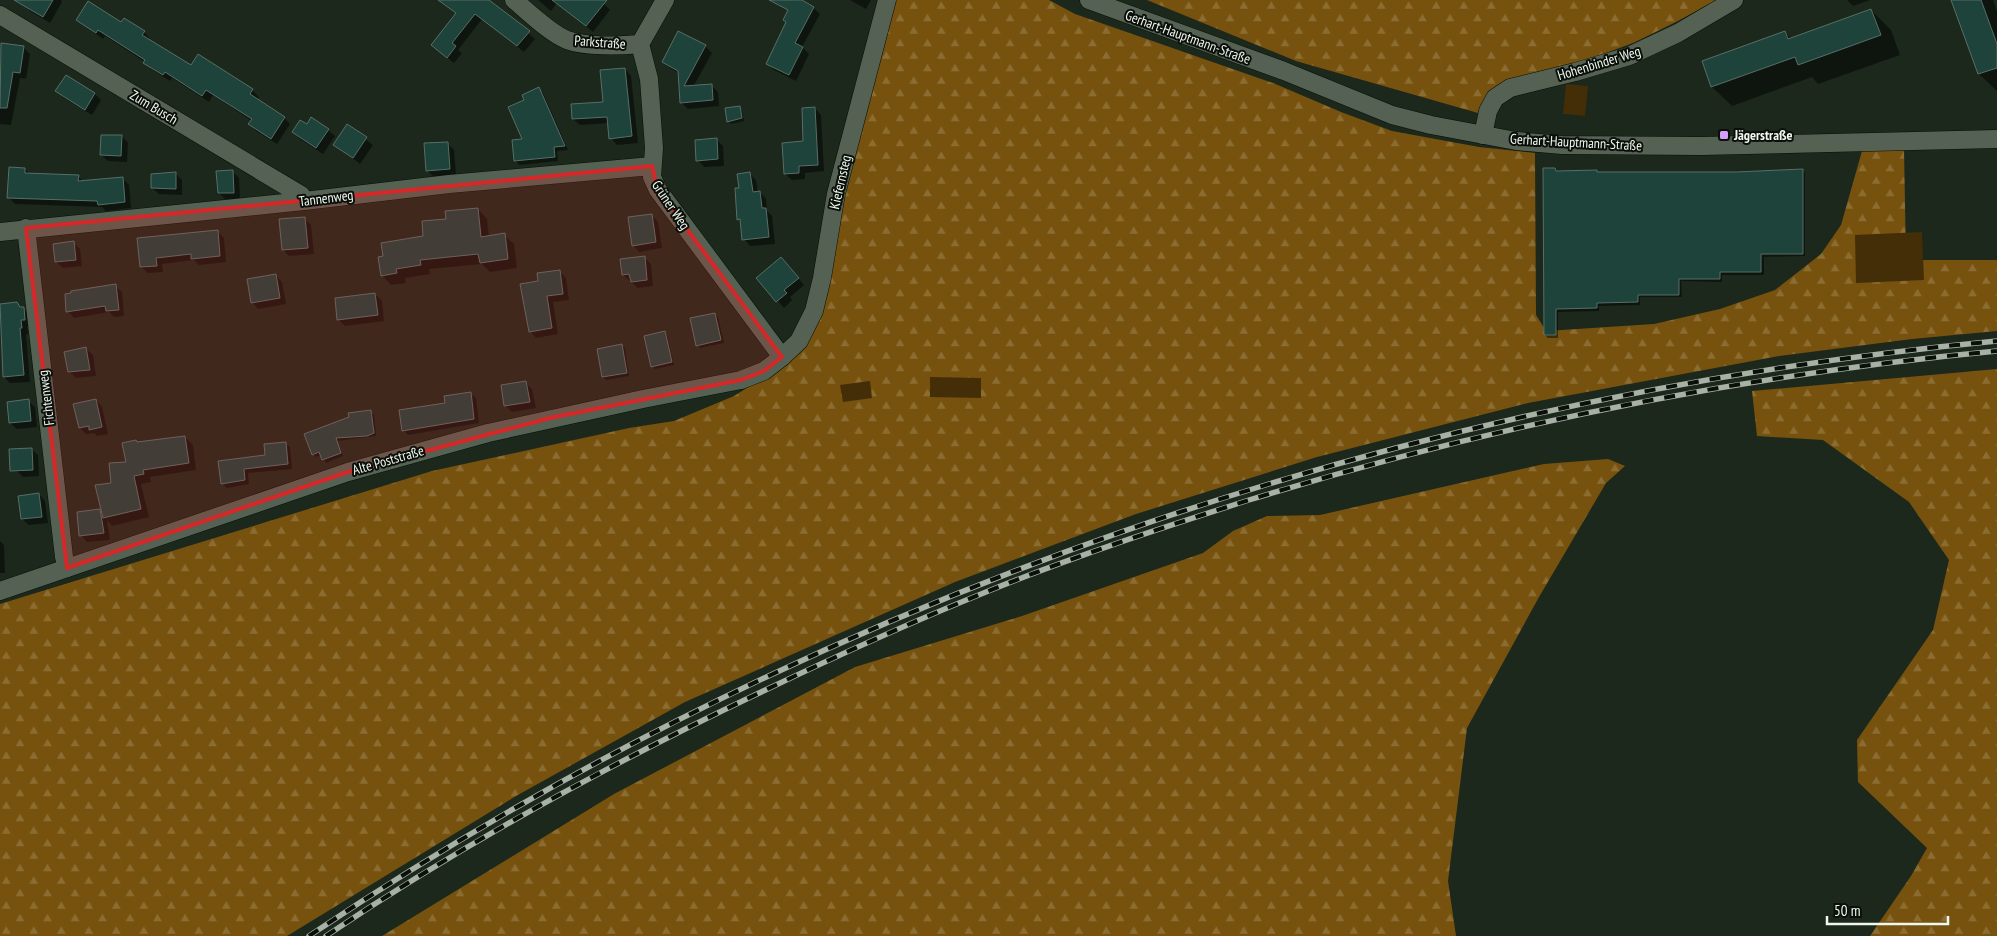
<svg xmlns="http://www.w3.org/2000/svg" width="1997" height="936" font-family="'PT Sans Narrow',sans-serif">
<style>
.forest{fill:url(#forest-firs)}
.garden{fill:#442e07}
.shadow{fill:#0007}
.building{fill:#1d433a;stroke:#586e68}
.lines{fill:none;stroke-linecap:round;stroke-linejoin:round}
.minor-casing{stroke:#061006;stroke-width:19}
.minor{stroke:#546153;stroke-width:18}
.rail-casing{stroke:#a7b1a6;stroke-width:5.5}
.rail{stroke:#0a0f0a;stroke-width:4;stroke-dasharray:11;stroke-linecap:butt}
.marked{fill:#d62828;fill-opacity:0.2;stroke:#d62828;stroke-width:4;stroke-linejoin:round}
.poi-dot{fill:#d49cfb;stroke:#0a0f0a;stroke-width:2}
.labels{text-anchor:middle;stroke-width:4;stroke-linejoin:round;paint-order:stroke}
.street-label{font-size:14px;fill:#eff7ee;stroke:#0a0f0a}
.poi-label{font-size:14px;font-weight:bold;fill:#eff7ee;stroke:#0a0f0a;text-anchor:start}
</style>
<defs>
<pattern id="forest-firs" width="22" height="20" patternUnits="userSpaceOnUse" patternTransform="scale(1.25)"><rect width="22" height="20" fill="#77520e"/><path d="M5 1l3.5 6h-7zM16 11l3.5 6h-7z" fill="#8b6c31"/></pattern>
</defs>
<rect width="100%" height="100%" fill="#1c281b"/>
<g class="forest">
<path d="M896,0h153l26,14 198,69 68,29 51,19 87,16 56,6 1,162 10,16 108,-7 66,-15 55,-19 46,-36 20,-29 21,-74 42,-2 2,111h91v71l-85,8 -133,17 -251,47 -211,54 -181,57 -181,68 -270,120 -169,94 -229,140h-287v-332l432,-133 197,-43 45,-7 60,-25 16,-10 49,-43 84,-302z"/>
<path d="M1147,0h569l-38,21 -45,22 -144,53 -11,17 -182,-52z"/>
<path d="M1997,369v567h-127l41,-60 16,-28 -69,-66 -1,-42 76,-110 16,-70 -40,-58 -86,-62 -66,-4 -5,-45z"/>
<path d="M1608,459l17,7 -19,17 -67,114 -72,131 -19,153 8,55h-1074l232,-142 241,-127 167,-51 181,-63 30,-22 34,-15 53,-1 224,-51z"/>
</g>
<g class="garden">
<path d="M1566,84l22,2 -3,30 -22,-2z"/>
<path d="M1922,232l2,48 -68,3 -1,-48z"/>
<path d="M930,377l51,1v20l-51,-1z"/>
<path d="M870,381l2,17 -29,4 -3,-17z"/>
</g>
<g class="shadow">
<path d="M27,0h34l1,2 -12,21 -20,-12 -6,-6z"/>
<path d="M440,0h48l47,39 -11,13 -42,-33 -24,31 4,3 -8,10 -22,-18 25,-31z"/>
<path d="M538,0h21l-8,11z"/>
<path d="M577,0h23l10,10 -17,22 -25,-21z"/>
<path d="M795,0h4l15,8 6,6 -18,33 7,7 -13,27 -22,-11 -7,-6 20,-41z"/>
<path d="M850,0h21l-5,9z"/>
<path d="M1847,0h23l-17,6z"/>
<path d="M1953,0h40l4,12v79l-18,-17z"/>
<path d="M1871,10l20,20 9,25 -82,29 -6,-7 -80,29 -20,-19 -9,-25 82,-30 6,7z"/>
<path d="M77,20l45,4 22,8 6,7 -1,2 42,26 7,-11 54,34 7,7 -2,3 27,18 6,6 -13,20 -21,-13 -6,-7 2,-3 -39,-26 -4,7 -37,-24 -2,3 -19,-12 -6,-7 -40,-26 -2,3z"/>
<path d="M2,44l21,3 7,7 -4,25 -6,-1 -9,47 -11,-1v-65z"/>
<path d="M705,46l7,7 -19,34 18,-2 7,7 1,14 -31,3 -7,-7 -1,-28 -10,-6 -7,-6z"/>
<path d="M625,69l6,7 7,67 -21,2 -6,-7 -2,-15 -29,2 -7,-6 31,-16z"/>
<path d="M66,76l29,18 6,6 -9,15 -28,-17 -7,-7z"/>
<path d="M539,89l4,4 25,57 -11,1 1,10 -39,4 -4,-5 9,-20 2,-39z"/>
<path d="M739,108l3,3 2,10 -13,3 -3,-3z"/>
<path d="M815,108l6,7 3,56 -19,2v6l-13,1 -7,-6 20,-31z"/>
<path d="M307,126l21,4 7,6 -12,18 -23,-15 -7,-7z"/>
<path d="M348,126l25,19 -13,19 -25,-20z"/>
<path d="M122,136l6,7 -1,19 -19,-1 -7,-6z"/>
<path d="M717,140l6,6 1,20 -20,1 -6,-7z"/>
<path d="M447,143l7,7 2,25 -22,2 -7,-7z"/>
<path d="M25,169l5,5 48,2 6,6 38,-4 7,7 2,23 -25,3 -4,-4 -87,-3 -6,-6z"/>
<path d="M1555,169l3,3 40,2 138,-1 66,-3 3,3v83l-41,1v18h-42v7l-41,-1 1,16h-42v8l-41,1v5l-41,1v26h-10l-3,-3z"/>
<path d="M232,171l7,7 1,21h-15l-6,-6z"/>
<path d="M176,174l6,6v15l-23,-1 -7,-6z"/>
<path d="M750,174l6,6 2,13 2,-1 6,7 1,12 5,5 3,28 -25,2 -6,-7 -2,-16 -4,-4 2,-30z"/>
<path d="M478,209l9,10 2,18 15,-2 10,9 3,24 -27,4 -8,-8 -53,5 1,5 -25,4 1,5 -15,2 -9,-10 43,-37z"/>
<path d="M651,215l7,7 4,26 -23,4 -6,-7z"/>
<path d="M304,218l7,7 3,29 -25,2 -6,-6z"/>
<path d="M217,231l7,7 2,24 -27,3 -5,-5 -32,4 1,8 -15,1 -7,-6 -3,-28z"/>
<path d="M73,243l7,6 2,17 -19,2 -7,-6z"/>
<path d="M644,257l7,7 2,22 -15,2 -15,-13 -2,-15z"/>
<path d="M787,265l17,20 -14,12 2,3 -8,8 -26,-30z"/>
<path d="M559,271l7,7 3,22 -16,2 5,32 -22,4 -6,-7 10,-49z"/>
<path d="M276,275l6,7 4,22 -28,5 -6,-7z"/>
<path d="M115,286l7,6 2,24 -10,1 -5,-5 -35,6 -6,-7z"/>
<path d="M375,294l7,7 2,20 -39,5 -6,-6z"/>
<path d="M16,303l14,11 1,12h-4l1,8h-2l4,48 -20,1 -6,-6 -4,-72z"/>
<path d="M715,314l3,3 6,26 -24,5 -3,-3z"/>
<path d="M664,332l3,3 7,30 -19,4 -2,-3z"/>
<path d="M622,346l3,2 4,28 -23,4 -3,-3z"/>
<path d="M86,349l7,6 3,21 -20,2 -7,-7z"/>
<path d="M526,383l6,6 4,19 -24,4 -7,-7z"/>
<path d="M471,394l5,4 3,25 -71,12 -5,-5z"/>
<path d="M96,400l6,7 6,27 -11,2 -3,-3 -8,1 -6,-6z"/>
<path d="M28,401l7,6 2,20 -20,2 -7,-6z"/>
<path d="M371,412l3,3 2,21 -39,5 6,15 -17,7 -4,-8 -6,2 -3,-3z"/>
<path d="M185,437l8,8 3,25 -46,7 1,5 -10,2 8,33 -37,9 -5,-6 3,20 -23,2 -6,-7 19,-25 3,4 10,-30 15,-21 10,-20z"/>
<path d="M285,443l5,4 2,22 -44,4 1,11 -22,4 -5,-5 -3,-21 47,-6z"/>
<path d="M31,449l7,6 1,21 -16,1 -7,-7z"/>
<path d="M39,494l6,7 3,22 -19,2 -7,-6z"/>
<path d="M0,541l4,4 1,28h-5z"/>
</g>
<g class="building">
<path d="M14,0h39l-10,17z"/>
<path d="M438,0h51l41,31 -13,15 -42,-32 -23,29 4,3 -9,12 -16,-13 25,-32z"/>
<path d="M552,0h55l-21,26z"/>
<path d="M769,0h33l12,7 -19,36 8,4 -14,28 -23,-11 20,-42 -3,-2 5,-10z"/>
<path d="M1951,0h30l16,44v24l-19,6z"/>
<path d="M88,1l33,21 3,-4 21,13 -3,4 49,30 7,-11 55,35 -3,5 35,23 -14,22 -23,-15 4,-5 -46,-29 -4,6 -37,-24 -2,3 -20,-12 2,-3 -47,-30 -2,3 -20,-13z"/>
<path d="M1871,9l10,26 -83,30 -3,-8 -84,30 -9,-26 83,-30 3,8z"/>
<path d="M678,31l28,14 -22,41 28,-2 1,16 -33,3 -2,-32 -16,-9z"/>
<path d="M1,43l23,3 -4,27 -7,-1 -6,36h-7z"/>
<path d="M625,68l7,68 -23,3 -2,-22 -35,2 -1,-15 32,-2 -3,-32z"/>
<path d="M66,75l29,18 -10,17 -30,-19z"/>
<path d="M539,87l26,59 -11,1 1,10 -41,4 -2,-21 10,-1 -14,-32 16,-7 -2,-5z"/>
<path d="M740,106l2,12 -15,4 -2,-14z"/>
<path d="M815,107l3,58 -19,1v7l-15,1 -2,-31 21,-2 -1,-33z"/>
<path d="M311,117l18,12 -13,19 -24,-16 8,-12 7,4z"/>
<path d="M347,124l20,13 -14,21 -20,-13z"/>
<path d="M101,135h21l-1,21 -21,-1z"/>
<path d="M717,138l1,21 -22,2 -1,-21z"/>
<path d="M448,142l2,27 -24,2 -2,-28z"/>
<path d="M9,167l16,1v5l54,2 -1,6 45,-4 2,25 -27,3 -1,-4 -90,-3z"/>
<path d="M1543,168h12l1,3 41,-1v2h139l67,-3v85h-42v18h-41v7h-41v16h-41v7l-41,1v5l-41,1v26h-12z"/>
<path d="M233,170l1,23h-16l-2,-22z"/>
<path d="M176,172v17l-25,-1v-14z"/>
<path d="M750,172l3,20 7,-1 2,17h4l3,29 -27,3 -2,-21 -3,1 -2,-32h4l-2,-14z"/>
<path d="M478,208l3,29 24,-4 3,26 -28,4 -2,-9 -58,6 1,5 -25,4 1,4 -16,3 -3,-19 5,-1 -2,-13 42,-7 -1,-15 24,-2 -1,-8z"/>
<path d="M652,214l4,28 -24,4 -4,-29z"/>
<path d="M305,217l3,31 -26,2 -3,-31z"/>
<path d="M218,230l2,26 -29,3v-5l-35,4 1,8 -17,1 -3,-29z"/>
<path d="M74,241l2,19 -21,2 -2,-18z"/>
<path d="M645,256l2,24 -16,2 -2,-8 -7,1 -2,-16z"/>
<path d="M781,257l18,21 -15,12 3,3 -11,9 -20,-24z"/>
<path d="M560,270l3,24 -16,2 5,32 -23,4 -9,-48 18,-3 -1,-8z"/>
<path d="M276,274l4,24 -29,5 -4,-24z"/>
<path d="M116,284l3,26 -13,1 -1,-5 -39,6 -1,-18 6,-1v-2z"/>
<path d="M375,293l3,22 -41,5 -2,-22z"/>
<path d="M17,302l3,5h4l1,13h-4l1,8h-2l4,47 -21,2 -3,-73z"/>
<path d="M715,313l6,27 -25,6 -6,-28z"/>
<path d="M665,331l7,31 -21,5 -7,-31z"/>
<path d="M622,344l5,29 -25,4 -5,-28z"/>
<path d="M86,347l4,23 -22,2 -4,-20z"/>
<path d="M526,381l4,21 -26,4 -3,-21z"/>
<path d="M471,392l3,27 -72,12 -3,-21 46,-7 -1,-7z"/>
<path d="M29,399l2,22 -22,2 -2,-21z"/>
<path d="M96,399l6,28 -13,3v-4l-10,2 -6,-24z"/>
<path d="M371,410l3,23 -7,3 -31,2 5,15 -19,7 -3,-8 -7,3 -8,-21 45,-17 -1,-4z"/>
<path d="M185,436l4,27 -46,7 1,4 -10,2 7,33 -38,9 -8,-33 16,-2 -2,-20 17,-1 -4,-19 14,-3 1,2z"/>
<path d="M286,442l2,22 -44,5 1,11 -24,4 -3,-23 47,-6 -1,-11z"/>
<path d="M32,448l1,22 -23,1 -1,-22z"/>
<path d="M39,493l3,24 -21,2 -3,-23z"/>
<path d="M100,509l4,24 -25,3 -2,-24z"/>
</g>
<g class="lines">
<g class="minor-casing">
<g id="minor">
<path d="M514,0c13,11 37,34 53,40 18,7 53,6 73,4"/>
<path d="M665,0l-25,44 9,35 5,69 -2,29 6,13 124,167"/>
<path d="M1089,0l195,71 108,44 39,10 85,16 46,4 139,1 296,-7"/>
<path d="M0,15l301,180 3,6"/>
<path d="M1483,135l5,-24 7,-13 15,-10 65,-16 54,-16 49,-23 56,-33"/>
<path d="M26,228l38,329 3,11"/>
<path d="M0,232l304,-31 145,-17 203,-18"/>
<path d="M0,591l348,-119 140,-39 155,-34 98,-19 23,-9 18,-14 17,-16 15,-30 8,-33 14,-84 51,-194"/>
</g>
</g>
<use href="#minor" class="minor"/>
<g class="rail-casing">
<g id="rail">
<path d="M309,936c501,-336 1088,-538 1688,-595"/>
<path d="M326,936c137,-92 282,-171 431,-242 75,-36 152,-71 229,-102 86,-35 175,-64 263,-92 245,-75 493,-125 748,-149"/>
</g>
</g>
<use href="#rail" class="rail"/>
</g>
<path class="marked" d="M652,166l6,24 124,167 -18,14 -23,9 -191,38 -202,54 -281,96 -41,-340z"/>
<rect class="poi-dot" x="1719" y="130" width="10" height="10" rx="2.5"/>
<g class="labels">
<g class="street-label">
<text transform="translate(1188 37) rotate(20)" y="5">Gerhart-Hauptmann-Straße</text>
<text transform="translate(600 42) rotate(4)" y="5">Parkstraße</text>
<text transform="translate(1599 63) rotate(-17)" y="5">Hohenbinder Weg</text>
<text transform="translate(154 107) rotate(31)" y="5">Zum Busch</text>
<text transform="translate(1576 142) rotate(3)" y="5">Gerhart-Hauptmann-Straße</text>
<text transform="translate(840 182) rotate(-77)" y="5">Kiefernsteg</text>
<text transform="translate(326 198) rotate(-7)" y="5">Tannenweg</text>
<text transform="translate(671 205) rotate(56)" y="5">Grüner Weg</text>
<text transform="translate(46 398) rotate(-97)" y="5">Fichtenweg</text>
<text transform="translate(388 460) rotate(-16)" y="5">Alte Poststraße</text>
</g>
<g class="poi-label">
<text x="1734" y="140">Jägerstraße</text>
</g>
</g>
<path d="M1827 916v8h121v-8" fill="none" stroke="#eff7ee" stroke-width="2.5"/>
<text x="1834" y="916" font-size="15" fill="#eff7ee" stroke="#0a0f0a" stroke-width="4" paint-order="stroke">50 m</text>
</svg>
